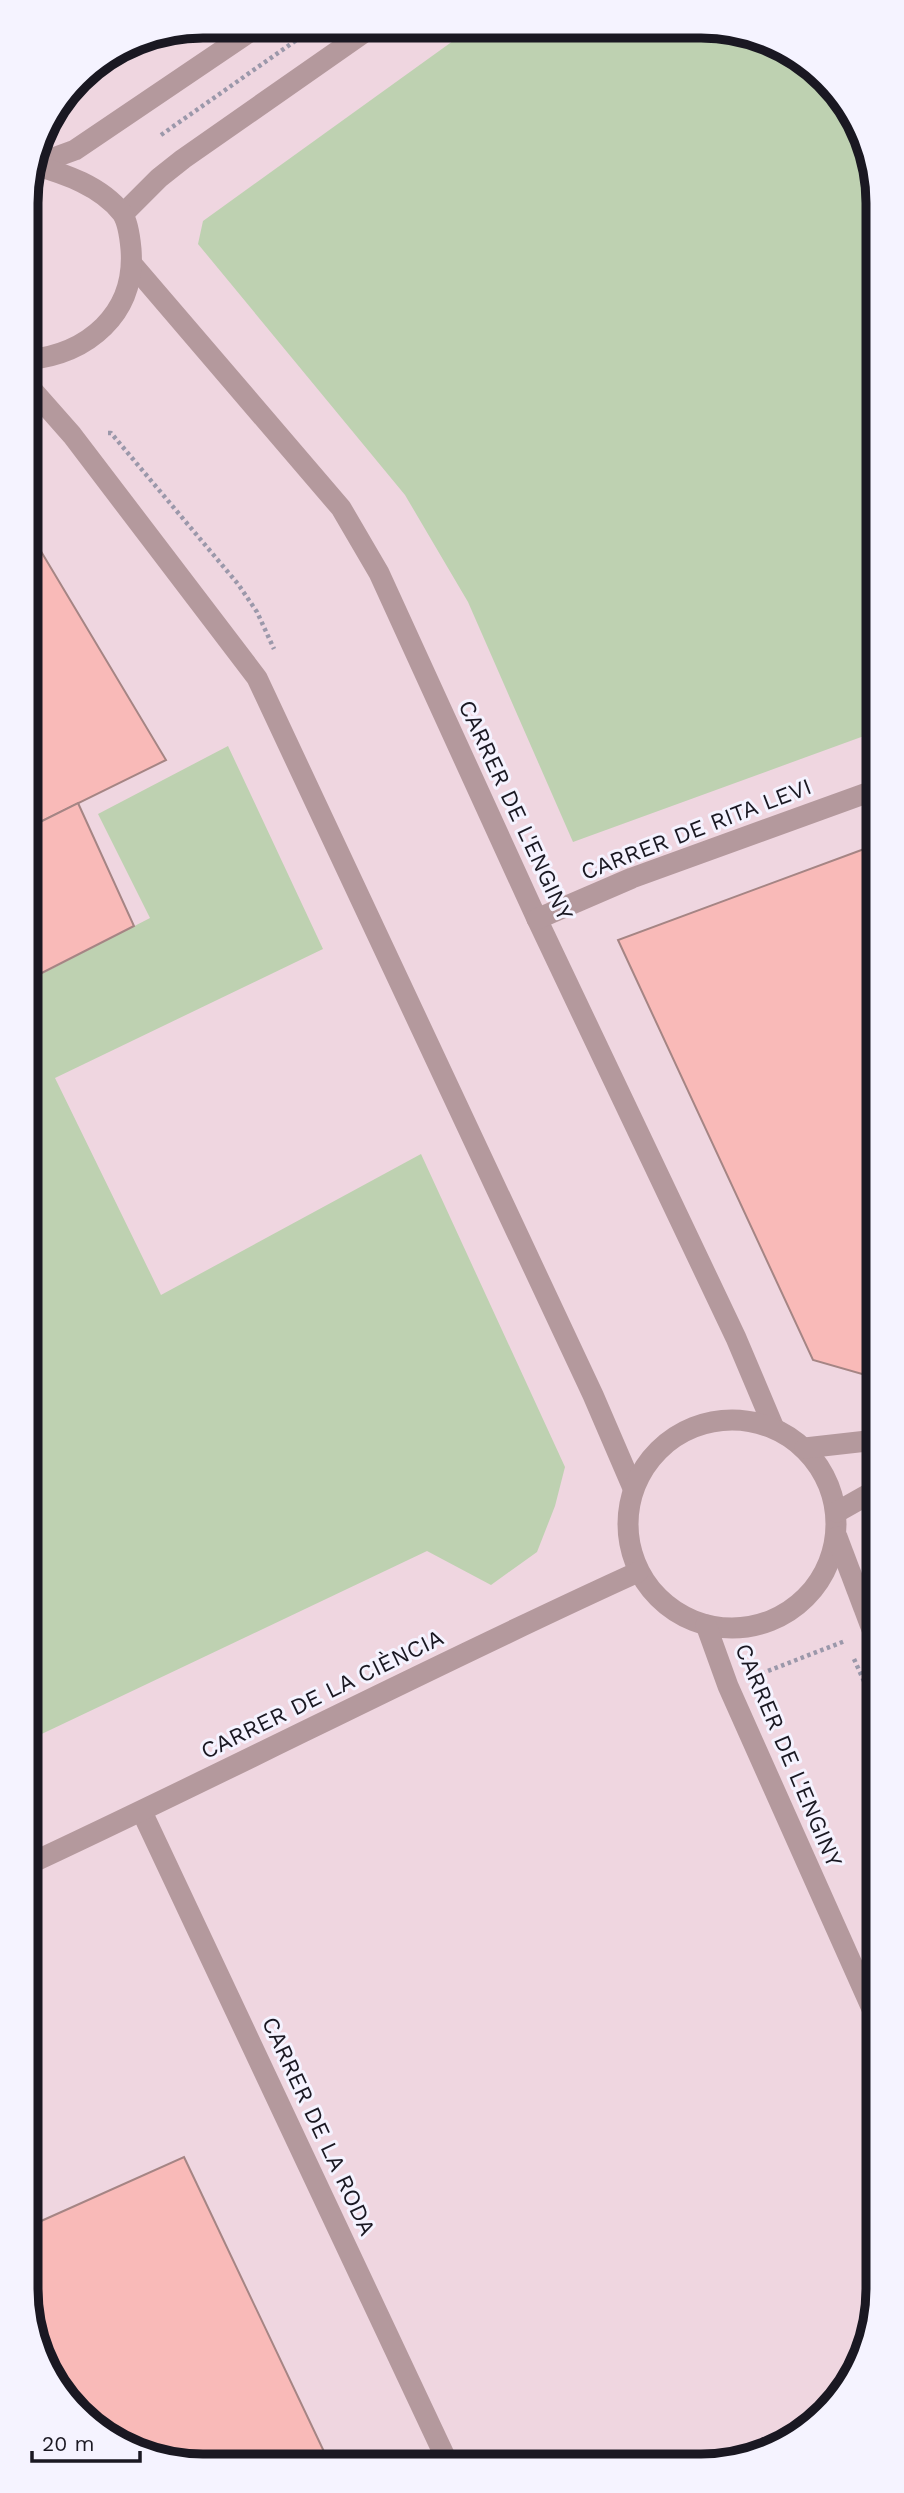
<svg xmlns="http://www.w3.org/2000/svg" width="904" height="2493" font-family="'Work Sans',sans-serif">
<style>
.industrial{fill:#efd6e0}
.green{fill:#bed1b1}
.building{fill:#f9bab8;stroke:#a58584;stroke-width:2}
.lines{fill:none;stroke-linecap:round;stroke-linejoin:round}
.path{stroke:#9b98aa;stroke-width:4.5;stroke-dasharray:3.5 3.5;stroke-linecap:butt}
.lane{stroke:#b4999d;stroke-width:16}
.street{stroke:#b4999d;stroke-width:21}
.labels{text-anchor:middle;stroke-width:6;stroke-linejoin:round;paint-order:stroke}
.street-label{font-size:23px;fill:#1a1822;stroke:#f5f3ff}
.rim{fill:none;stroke:#1a1822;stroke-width:9}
</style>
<rect width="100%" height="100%" fill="#e8e4fb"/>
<path class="industrial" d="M204,26l531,4 91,49 48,90 3,2131 -13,57 -30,49 -45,37 -54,20h-565l-91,-48 -49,-91 -3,-2132 17,-66 42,-55 50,-31z"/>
<g class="green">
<path d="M471,28l264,2 91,49 48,90 1,563 -302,110 -105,-240 -63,-107 -207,-251 5,-23z"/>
<path d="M228,746l95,203 -268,129 106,217 260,-141 144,313 -10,39 -18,46 -46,33 -64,-34 -398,189 -1,-759 122,-63 -52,-104z"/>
</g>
<g class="building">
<path d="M33,538l133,222 -138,68 -1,-287z"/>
<path d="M78,803l56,123 -106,54v-152z"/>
<path d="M875,845l1,525 -14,4 -49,-14 -195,-420z"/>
<path d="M184,2157l144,303 -8,3h-150l-91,-48 -49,-91v-98z"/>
</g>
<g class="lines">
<g class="path">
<path d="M161,135l154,-108"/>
<path d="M108,433h3l127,151 19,28 17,37"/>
<path d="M854,1659l23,51"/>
<path d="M755,1676l90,-35"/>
</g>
<path class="lane" d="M428,2463l16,-7"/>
<g class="street">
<path d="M34,165l41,-15 182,-123"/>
<path d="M123,214l36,-36 24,-19 189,-132"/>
<path d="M132,264l209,244 38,65 158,346 199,419 38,90"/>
<path d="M27,360c61,-6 109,-46 104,-111 -1,-11 -3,-27 -9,-36 -21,-27 -57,-39 -88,-48"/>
<path d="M27,384l45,51 185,243 336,717 40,93"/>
<path d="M537,919l95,-41 243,-88"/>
<circle cx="732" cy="1524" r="104"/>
<path d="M805,1448l71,-8"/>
<path d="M837,1512l39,-22"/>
<path d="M837,1537l39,103"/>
<path d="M706,1625l22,61 149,334"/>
<path d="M142,1812l306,651"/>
<path d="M29,1864c204,-95 404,-199 609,-292"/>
</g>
</g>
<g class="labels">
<g class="street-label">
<text transform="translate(516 810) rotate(65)" y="8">CARRER DE L'ENGINY</text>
<text transform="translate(696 829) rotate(-21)" y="8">CARRER DE RITA LEVI</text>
<text transform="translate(322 1694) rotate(-26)" y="8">CARRER DE LA CIÈNCIA</text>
<text transform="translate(789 1755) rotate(67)" y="8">CARRER DE L'ENGINY</text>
<text transform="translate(319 2126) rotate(65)" y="8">CARRER DE LA RODA</text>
</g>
</g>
<path d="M0 0H904V2493H0ZM203 38H701A165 165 0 0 1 866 203V2289A165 165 0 0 1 701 2454H203A165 165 0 0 1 38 2289V203A165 165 0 0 1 203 38Z" fill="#f5f3ff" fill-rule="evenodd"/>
<path class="rim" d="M203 38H701A165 165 0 0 1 866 203V2289A165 165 0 0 1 701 2454H203A165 165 0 0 1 38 2289V203A165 165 0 0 1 203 38Z"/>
<path d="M32 2451v10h108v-10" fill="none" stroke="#1a1822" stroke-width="3.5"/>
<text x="42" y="2451" font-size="21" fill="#1a1822" stroke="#f5f3ff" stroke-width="5" paint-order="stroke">20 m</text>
</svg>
